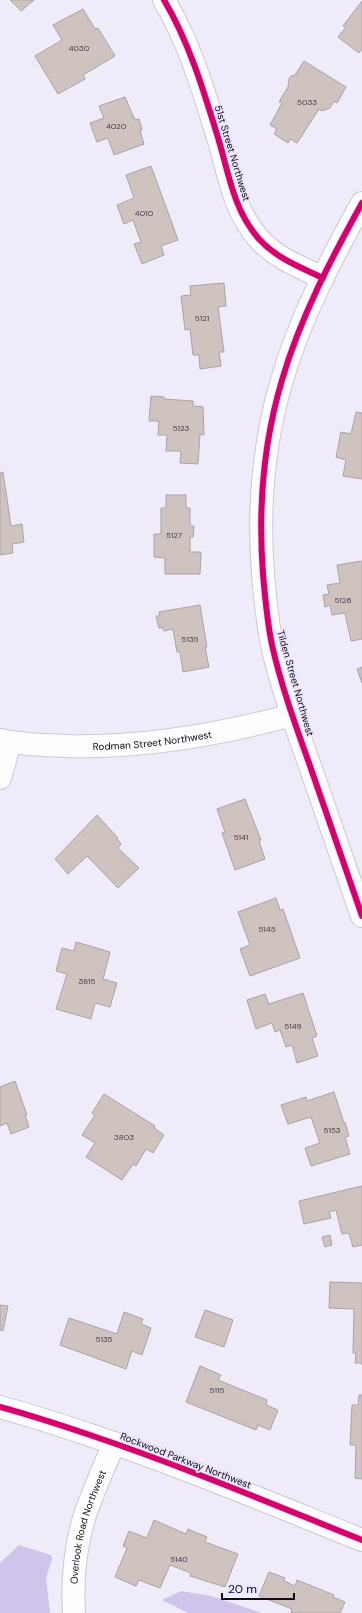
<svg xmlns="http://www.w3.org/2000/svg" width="362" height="1613" font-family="'DM Sans',sans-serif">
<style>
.forest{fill:#d0c4eb}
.building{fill:#cfc3c0;stroke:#a9a3a5}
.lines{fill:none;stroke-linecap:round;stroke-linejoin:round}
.minor-casing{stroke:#ccc9d5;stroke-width:24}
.minor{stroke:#fdfcfe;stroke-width:22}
.cycleway-casing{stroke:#ece5fe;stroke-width:8}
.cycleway{stroke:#d6006c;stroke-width:6}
.labels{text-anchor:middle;stroke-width:3.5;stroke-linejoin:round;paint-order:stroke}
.number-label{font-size:8px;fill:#3e3940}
.street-label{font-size:10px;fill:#0e0b15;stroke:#ece5fe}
</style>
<rect width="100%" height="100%" fill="#efebf8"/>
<g class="forest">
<path d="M19,1545l32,10 1,4 -6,19 4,35h-50v-50z"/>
<path d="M181,1591l30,5 51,17h-74l-26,-13z"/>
</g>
<g class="building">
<path d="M10,0h24l-13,11z"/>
<path d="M362,1v48l-3,4 -21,-16 8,-10 -3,-1z"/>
<path d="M83,9l12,20 3,-1 17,28 -32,19 2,4 -27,15 -23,-38 27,-16 -9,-15z"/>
<path d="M304,61l42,26 -9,16 -3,-2 -4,7 -8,3 -3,-2 -22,34 -7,-4 -2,4 -14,-9 3,-5 -7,-4 12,-22 -3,-1 9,-15 1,-8 2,-3 4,-1z"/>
<path d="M125,97l10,23 4,-1 3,11 -2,1 4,13 -30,11 -6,-17 -11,4 -7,-19 14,-5 -5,-12z"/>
<path d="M151,166l27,74 -17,6 3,9 -22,9 -8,-20 7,-2 -8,-22 -9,4 -7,-19 17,-7 -8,-23z"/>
<path d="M224,283l2,23 -8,1 6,45h-5l2,14 -21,3 -1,-14h-6l-3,-26 -5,1 -4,-34 10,-1 -1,-9z"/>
<path d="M151,396l13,1v2l29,2v5l10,1 1,28 -4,-1 -2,30 -18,-1 1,-12h-15l1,-16h-9l1,-14h-10z"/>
<path d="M356,412l6,1v66l-19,-3 3,-16 -10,-3 5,-25 10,2z"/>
<path d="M3,472l8,54 11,-2 2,18 -12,2 1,9 -13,2v-82z"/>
<path d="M166,495h20v13h4v18h4l-1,11h-3v15h11l-1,22h-35v-16l-11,-1v-23h7v-26h5z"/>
<path d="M362,561v78l-11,2 -6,-28 -13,2 -2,-10 -5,2 -2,-12 6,-1 -2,-9 13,-2 -3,-18z"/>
<path d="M200,605l7,42h-2l4,20 -26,5 -3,-20h-3l-4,-23 -9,2 -1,-3h-4l-3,-12h4l-1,-4z"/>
<path d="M362,667v16l-5,-14z"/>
<path d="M245,799l16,41 -2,1 6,18 -30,11 -13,-37 3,-1 -8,-23z"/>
<path d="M97,815l21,23 -1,1 4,5 -3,4 21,20 -21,20 -31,-32 -19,18 -13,-15z"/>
<path d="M276,898l4,12 3,-1 17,49 -50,18 -10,-27 10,-4 -12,-33z"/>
<path d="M76,942l34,10 -7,27 14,4 -7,24 -15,-4 -4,16 -35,-10 11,-35 -11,-3 6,-23 12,3z"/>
<path d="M303,993l14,43 -5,2 6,18 -21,7 -5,-18 -6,2 -6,-17 -5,2 -3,-9 -16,6 -9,-29 18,-6 4,10z"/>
<path d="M15,1081l12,34h-2l4,12 -18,7 -4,-11 -7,3v-39z"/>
<path d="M334,1092l10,31 1,-1 4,14 -4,1 5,17 -39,12 -6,-18 15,-5 -9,-26 -23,7 -7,-19 25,-8 1,4z"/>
<path d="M104,1094l51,32 -1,2 10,7 -11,18 -7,-4 -10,17 -3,-2 -11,16 -36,-23 9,-14 -13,-8 13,-20 -3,-2z"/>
<path d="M362,1186v59l-9,2 -4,-14 -7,1 -6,-24 -7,2 2,6 -27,6 -5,-23z"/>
<path d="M330,1235l2,10 -7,2 -3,-10z"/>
<path d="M330,1282l32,1v82l-1,-2h-6l1,-10h-3l1,-44 -25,-1z"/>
<path d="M0,1305l8,1 -5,25 -3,-1z"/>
<path d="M205,1310l28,10 -9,27 -29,-10z"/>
<path d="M124,1312l19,7 -2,5 10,4 -9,27 -10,-4 -6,18 -66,-24 9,-27 48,16z"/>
<path d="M200,1366l21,9 -3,5 49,20 -1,5 12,5 -8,20 -12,-5 -2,5 -70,-28z"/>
<path d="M359,1395h3v84l-7,-1 1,-33h-6l2,-40h6z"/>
<path d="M154,1520l32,14 2,-5 19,8 -2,5 33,12 -13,33 -35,-11 1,-3 -21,-8 -10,23 -21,-8 -3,6 -21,-9 12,-29 -4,-2 6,-15 18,7z"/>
<path d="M269,1572l16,6 -1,3 11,5 2,-6 37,15 -1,2 12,5 -5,11h-38l-3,-1 -1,1h-7l1,-4 -33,-13z"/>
</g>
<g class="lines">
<g class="minor-casing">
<g id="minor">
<path d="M164,0c26,44 40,92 55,141 10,34 15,70 40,98 17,19 41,28 64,39"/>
<path d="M362,203c-31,56 -62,115 -80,177 -19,64 -24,129 -19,194 2,23 4,47 9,71 9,40 23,79 37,118 18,51 35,102 53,153"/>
<path id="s1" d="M0,740c22,5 44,5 67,6 77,2 151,-11 225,-31"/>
<path d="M0,778l10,-36"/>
<path d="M0,1407c30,8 60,18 90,28 92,31 182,69 272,105"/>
<path id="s2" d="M74,1613c-2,-32 1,-64 10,-95 8,-25 20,-50 30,-75"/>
</g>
</g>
<use href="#minor" class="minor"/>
<g class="cycleway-casing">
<g id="cycleway">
<path d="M164,0c26,44 40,92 55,141 10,34 15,70 40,98 17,19 41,28 64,39"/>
<path d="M362,203c-31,56 -62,115 -80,177 -19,64 -24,129 -19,194 2,23 4,47 9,71 9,40 23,79 37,118 18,51 35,102 53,153"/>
<path d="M0,1407c30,8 60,18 90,28 92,31 182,69 272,105"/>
</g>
</g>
<use href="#cycleway" class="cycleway"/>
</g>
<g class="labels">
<g class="number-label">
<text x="79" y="51">4030</text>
<text x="307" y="105">5033</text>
<text x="116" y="129">4020</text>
<text x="144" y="216">4010</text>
<text x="202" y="321">5121</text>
<text x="181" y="431">5123</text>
<text x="174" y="538">5127</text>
<text x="343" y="603">5126</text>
<text x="190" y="642">5135</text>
<text x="241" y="840">5141</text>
<text x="267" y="932">5145</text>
<text x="87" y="984">3815</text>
<text x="293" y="1029">5149</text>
<text x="332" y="1133">5153</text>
<text x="124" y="1140">3803</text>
<text x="104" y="1342">5135</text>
<text x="217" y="1393">5115</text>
<text x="179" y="1562">5140</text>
</g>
<g class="street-label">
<text transform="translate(233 153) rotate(73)" y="4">51st Street Northwest</text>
<text transform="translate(296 683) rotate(74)" y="4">Tilden Street Northwest</text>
<text dy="4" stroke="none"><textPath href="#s1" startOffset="153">Rodman Street Northwest</textPath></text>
<text transform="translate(186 1460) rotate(21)" y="4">Rockwood Parkway Northwest</text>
<text dy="4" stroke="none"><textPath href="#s2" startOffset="88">Overlook Road Northwest</textPath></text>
</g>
</g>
<path d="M222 1593v6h72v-6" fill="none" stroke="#0e0b15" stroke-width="2"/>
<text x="228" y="1593" font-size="12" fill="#0e0b15" stroke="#ece5fe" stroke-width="3" paint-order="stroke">20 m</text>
</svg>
